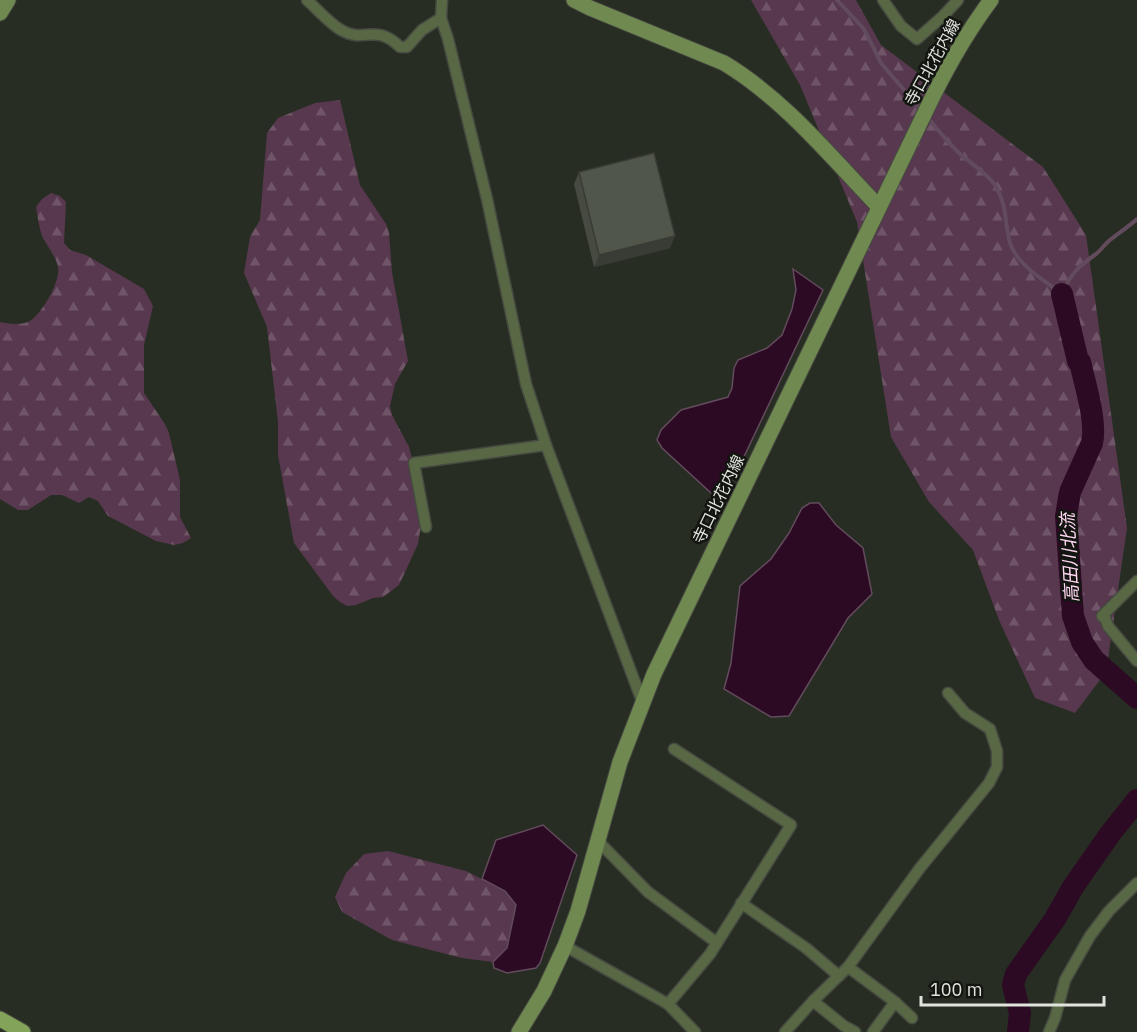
<svg xmlns="http://www.w3.org/2000/svg" width="1137" height="1032" font-family="'IBM Plex Sans','Noto Sans JP',sans-serif">
<style>
.forest{fill:url(#forest-firs)}
.water{fill:#2c0a24;stroke:#624b5c;stroke-width:1.5}
.lines{fill:none;stroke-linecap:round;stroke-linejoin:round}
.stream{stroke:#624b5c;stroke-width:4}
.river{stroke:#2c0a24;stroke-width:22}
.street-casing{stroke:#464a41;stroke-width:13}
.secondary-casing{stroke:#464a41;stroke-width:17}
.primary-casing{stroke:#464a41;stroke-width:17}
.street{stroke:#586844;stroke-width:10}
.secondary{stroke:#708950;stroke-width:15}
.primary{stroke:#83a358;stroke-width:15}
.wall{fill:#464a40}
.shaded-wall{fill:#393c34}
.building{fill:#51564b;stroke:#393c34;stroke-width:1.5}
.labels{text-anchor:middle;stroke-width:5;stroke-linejoin:round;paint-order:stroke}
.street-label{font-size:16px;fill:#e1e4dd;stroke:#121510}
.water-label{font-size:18px;font-style:italic;fill:#ffd6f2;stroke:#121510}
</style>
<defs>
<pattern id="forest-firs" width="22" height="20" patternUnits="userSpaceOnUse" patternTransform="scale(1.5)"><rect width="22" height="20" fill="#57384e"/><path d="M5 1l3.5 6h-7zM16 11l3.5 6h-7z" fill="#6f5567"/></pattern>
</defs>
<rect width="100%" height="100%" fill="#282d23"/>
<g class="forest">
<path d="M751,0h105l25,45 162,122 43,68 41,293 -21,144 -31,41 -40,-15 -36,-78 -26,-70 -44,-48 -38,-65 -34,-215 -57,-137z"/>
<path d="M340,100l20,85 26,39 3,9 3,39 16,89 -13,23 -5,22 2,9 17,32 15,59 -6,38 -19,41 -16,12 -10,1 -17,7 -9,1 -7,-4 -7,-6 -39,-53 -16,-88v-33l-11,-95 -23,-54 6,-36 10,-17 7,-87 11,-15 37,-15z"/>
<path d="M51,193l9,3 6,6 -2,41 6,7 16,5 58,34 9,17 -9,39v48l21,31 4,9 11,47v37l11,21 -8,5 -9,2 -18,-4 -48,-25 -10,-15 -9,-4 -10,6 -17,-8h-11l-23,15h-10l-18,-11v-177c8,2 20,3 28,0 13,-6 33,-41 30,-55 -2,-10 -10,-20 -15,-29 -4,-9 -5,-21 -7,-31l6,-8z"/>
<path d="M388,851l78,20 39,20 11,14 -9,43 -14,14 -31,-4 -70,-18 -50,-28 -7,-15 11,-24 18,-19z"/>
</g>
<g class="water">
<path d="M793,269l30,21 -101,213 -60,-55 -5,-8 4,-10 20,-20 47,-13 4,-9 2,-20 4,-8 29,-12 15,-13 10,-26 4,-19z"/>
<path d="M810,503h9l17,22 27,23 9,46 -24,24 -59,98 -18,1 -47,-28 7,-26 9,-77 31,-27 18,-26 13,-25z"/>
<path d="M543,825l34,30 -37,108 -4,5 -29,5 -13,-5 -1,-6 14,-14 9,-43 -11,-14 -23,-12 14,-39z"/>
</g>
<g class="lines">
<g class="stream">
<path d="M837,0l27,29 17,34 41,48"/>
<path d="M927,117c10,11 19,24 30,34 11,11 30,22 38,34 13,21 9,37 15,58 8,23 34,37 52,51 8,-20 17,-28 34,-40 5,-4 9,-10 14,-14 9,-7 18,-13 27,-21"/>
</g>
<g class="river">
<path d="M1062,294l16,67 2,1c5,22 17,60 12,81l-22,49 -4,24 7,100 9,26 12,18 43,38"/>
<path d="M1018,1032l2,-19 -7,-28 3,-11 39,-55 18,-32 37,-53 27,-34"/>
</g>
<g class="street-casing">
<g id="street">
<path d="M307,0c10,9 25,26 36,31 21,12 33,-8 57,16h7l15,-17 19,-12"/>
<path d="M442,0l-1,18 7,21 39,160 39,185 20,61 96,256"/>
<path d="M883,0l18,26 16,13 26,-23 15,-16"/>
<path d="M426,527l-12,-64 132,-18"/>
<path d="M1137,581l-35,35 3,2 3,8 29,35"/>
<path d="M598,841l50,51 69,51"/>
<path d="M741,903l65,45 33,28"/>
<path d="M565,946l103,58 27,28"/>
<path d="M848,967l47,35 17,16"/>
<path d="M813,1001l31,25 11,6"/>
<path d="M668,1004l42,-50 81,-129 -117,-76"/>
<path d="M785,1032l28,-31 35,-34 72,-99 69,-85 8,-16v-16l-7,-22 -25,-16 -17,-20"/>
<path d="M873,1032l22,-30"/>
<path d="M1049,1032l6,-14 10,-38 25,-44 19,-25 28,-28"/>
</g>
</g>
<g class="secondary-casing">
<g id="secondary">
<path d="M574,0l16,8 134,55c60,36 107,94 155,144"/>
<path d="M0,13l8,-13"/>
<path d="M519,1032l25,-41 21,-45 13,-35 42,-149 34,-88 279,-578c18,-36 34,-64 58,-96"/>
</g>
</g>
<g class="primary-casing">
<path id="primary" d="M0,1019l23,13"/>
</g>
<use href="#street" class="street"/>
<use href="#secondary" class="secondary"/>
<use href="#primary" class="primary"/>
</g>
<path class="wall" d="M579,172l91,76 -76,19 -20,-83z"/>
<path class="shaded-wall" d="M675,236l-5,12 -76,19 5,-12z"/>
<path class="building" d="M654,153l21,83 -76,19 -20,-83z"/>
<g class="labels">
<g class="street-label">
<text transform="translate(932 62) rotate(-61)" y="6">寺口北花内線</text>
<text transform="translate(718 499) rotate(-64)" y="6">寺口北花内線</text>
</g>
<g class="water-label">
<text transform="translate(1070 558) rotate(-93)" y="6">高田川北流</text>
</g>
</g>
<path d="M921 996v9h183v-9" fill="none" stroke="#e1e4dd" stroke-width="3"/>
<text x="930" y="996" font-size="18" fill="#e1e4dd" stroke="#121510" stroke-width="4.5" paint-order="stroke">100 m</text>
</svg>
